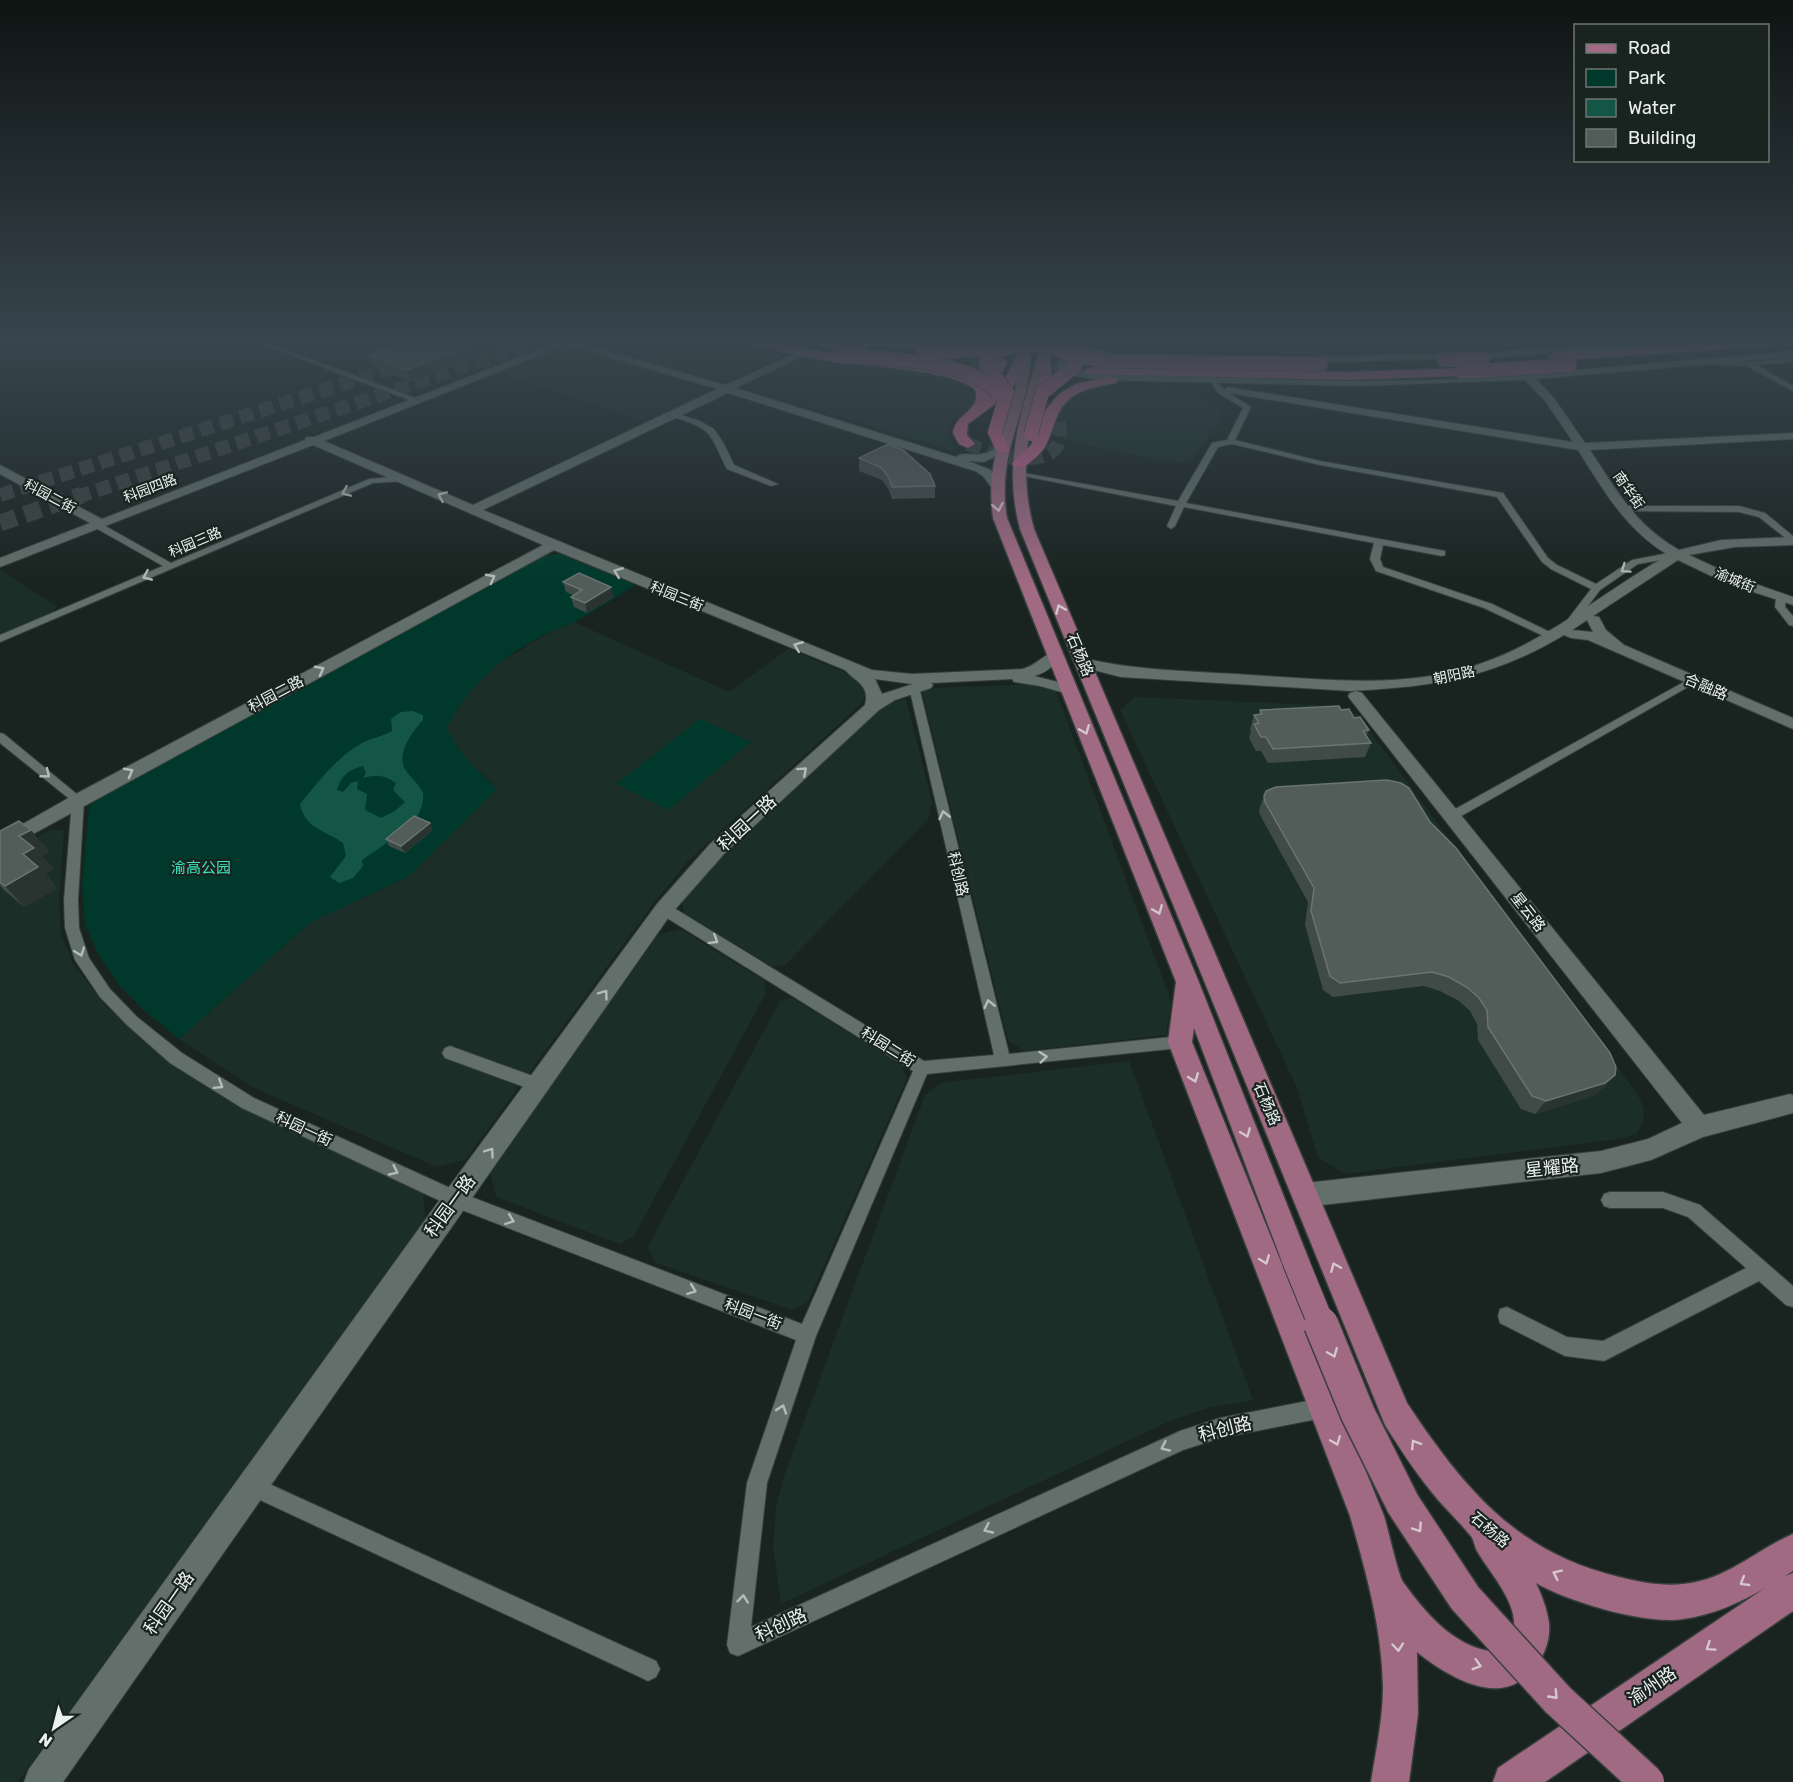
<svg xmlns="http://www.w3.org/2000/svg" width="1793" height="1782" font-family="Rubik,'Noto Sans SC',sans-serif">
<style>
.built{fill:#1c2e28}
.green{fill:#00392c}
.water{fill:#145645;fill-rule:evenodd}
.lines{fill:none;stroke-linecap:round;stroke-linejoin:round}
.highway-tunnel-far1{stroke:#38433f;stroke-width:14;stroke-dasharray:14 7;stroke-linecap:butt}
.highway-tunnel{stroke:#38433f;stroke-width:17;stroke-dasharray:17 9;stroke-linecap:butt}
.street-casing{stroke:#373f3c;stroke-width:2}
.secondary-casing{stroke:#373f3c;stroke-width:2}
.primary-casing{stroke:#373f3c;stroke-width:3}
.highway-casing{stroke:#373f3c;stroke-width:3}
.street{fill:#636f6a;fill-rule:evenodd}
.secondary{fill:#636f6a;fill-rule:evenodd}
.primary{fill:#a06a82;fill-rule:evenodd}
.highway{fill:#c96692;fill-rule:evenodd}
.primary-bridge-far1-casing{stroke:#373f3c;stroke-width:28;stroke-linecap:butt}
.primary-bridge-casing{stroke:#373f3c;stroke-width:37;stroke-linecap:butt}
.highway-bridge-casing{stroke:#373f3c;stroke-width:15;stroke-linecap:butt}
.primary-bridge-far1{stroke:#a06a82;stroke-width:26}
.primary-bridge{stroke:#a06a82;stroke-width:34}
.highway-bridge{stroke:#c96692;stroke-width:14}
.wall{fill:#404b47}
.shaded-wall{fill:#293430}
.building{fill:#525c59;stroke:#6a7470;stroke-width:1.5}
.oneway{stroke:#b4bdb9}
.oneway2{stroke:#d4c8ce}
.labels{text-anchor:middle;stroke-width:4.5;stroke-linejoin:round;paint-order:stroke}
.far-street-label{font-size:14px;fill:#eaf1ee;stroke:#192420}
.street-label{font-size:15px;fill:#eaf1ee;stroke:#192420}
.park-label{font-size:15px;fill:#3ce4ba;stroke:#192420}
.near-street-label{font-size:18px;fill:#eaf1ee;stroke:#192420}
</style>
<rect width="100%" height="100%" fill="#192420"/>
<g class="built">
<path d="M416,337h136l-62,24z"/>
<path d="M692,337h27l52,13 7,2 2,4 -50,24 -13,1 -76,-22z"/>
<path d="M1270,337h154l24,15 -164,2 -24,-3 -2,-11 13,-1z"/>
<path d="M571,346l138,41 2,6 -64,30 -152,-51 65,-25z"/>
<path d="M809,360l124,15 32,8 8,10v12l-22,18 -3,8 1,8 9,13 -212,-63 1,-5 49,-23z"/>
<path d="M1171,383l51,24 -1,12 -29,41 -10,3 -43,-7 -89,-19 2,-19 15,-17 20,-11z"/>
<path d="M0,570l56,36 -3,6 -53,23z"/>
<path d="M574,622l155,70 59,-43 56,23 10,7 9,8 2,7 -2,8 -175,159 -35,43 -188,256 -28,7 -183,-79 -75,-49 132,-117 98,-46 88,-88 -35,-33 -11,-14 -4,-14 10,-21 21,-24 25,-21 42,-26z"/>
<path d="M1041,684l15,7 115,310 -5,34 -142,16 -16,-11 -86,-348 12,-4z"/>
<path d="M1135,697l204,9 18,8 281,381 6,14 -1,15 -6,9 -12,5 -280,36 -27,-17 -21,-69 -177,-378z"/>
<path d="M906,699l26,103 -3,16 -144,147 -13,1 -88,-53 -2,-13 45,-47 151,-142 12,-8z"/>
<path d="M50,830h14l-5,71 2,32 12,31 34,43 35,33 35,28 63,39 183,85 2,26 -407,564h-18v-924z"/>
<path d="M680,929l84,52 2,12 -132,243 -14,8 -124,-47 -6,-25 168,-237z"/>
<path d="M792,998l109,67 6,13 -99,224 -16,8 -138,-48 -6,-16 132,-245z"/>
<path d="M1129,1061l124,339 -45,8 -38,13 -389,183 -8,-58 3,-39 8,-31 141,-381 15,-12z"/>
</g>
<g class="green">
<path d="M560,554l75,31c-19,12 -39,25 -59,36 -10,5 -20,8 -30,13 -41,20 -79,52 -99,93 9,26 31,43 50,62l-88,87 -98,46 -132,117 -33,-27 -27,-27 -22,-33 -12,-29 -3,-37 7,-79 14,-15 442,-237z"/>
<path d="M700,719l51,23 -83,68 -52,-26z"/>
</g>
<path class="water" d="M413,711l10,4v5c-11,12 -27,34 -18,49 5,8 13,14 17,22 3,5 0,17 -3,22 -11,17 -40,35 -57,47l1,6 -10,12 -14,5 -9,-6 16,-21 -3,-13c-18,-13 -38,-14 -43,-39 19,-23 38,-49 66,-63 9,-4 18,-5 26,-10l-1,-12 10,-7zM363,766l3,7 -3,5c15,-4 21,-3 33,5l-3,7 12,12 -10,9 -14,7 -16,-8 2,-16 -10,-5 1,-8 -7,2 -8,9 -6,-2c5,-15 11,-20 26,-24z"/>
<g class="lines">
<g class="highway-tunnel-far1">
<path d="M969,364l121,7"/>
<path d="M968,444c20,10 87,29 92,-7 2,-14 -10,-31 -13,-45"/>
<path d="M0,495l489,-158"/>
<path d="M77,497l475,-160"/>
</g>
<path class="highway-tunnel" d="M0,523l82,-28"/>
<g class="street-casing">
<g id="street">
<path d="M82,337h42l-22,5z"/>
<path d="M243,337h9l169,63 -7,2z"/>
<path d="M1793,358v4l-36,3 36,21v5l-46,-25 -36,-2 -3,-2 3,-2 38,2z"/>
<path d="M1214,378l10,12 27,17 -16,33 85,21 183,32 45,65 9,7 39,19 36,-24 47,-9 5,3 -5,3 -41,7 -38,26 -26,35 -4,1 -5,-3 26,-34 -40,-20 -9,-7 -45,-65 -177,-32 -88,-21 -14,3 -32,56 259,48v4l-3,1 -59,-11 -3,14 3,8 109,37 62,30 1,2 -5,3 -66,-31 -108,-37 -6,-12 4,-16 -190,-36 -9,19 -4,3 -4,-3 9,-20 -162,-32 4,-2 160,29 34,-58 15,-3 16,-32 -25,-15 -8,-13z"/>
<path d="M671,412l29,9 14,8 10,15 10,21 44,19 -7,2 -44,-17c-19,-38 -13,-39 -56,-53z"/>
<path d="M402,476l4,3 -1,2 -32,2 -373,159v-7l163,-69 -69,-39v-4h6l71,40 198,-84z"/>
<path d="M1622,506h117l26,7 28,23v8l-34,-27 -20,-5 -120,-1v-4z"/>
<path d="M1781,595l5,3 -1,9 8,9v10l-4,-1 -14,-18 1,-9z"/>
<path d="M1691,678l4,1v4l-239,136h-8l-2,-3 2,-3z"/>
<path d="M914,684l5,3 90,367 171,-18 5,1 3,5 -3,5 -5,1 -253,26 -111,262 -49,147 -16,144 429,-196 40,-13 103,-20 7,3 3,7 -3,7 -7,3 -103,20 -37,12 -445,206 -8,-3 -3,-8 20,-162 49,-143 -347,-135 -207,-97 -72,-45 -43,-38 -27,-28 -25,-37 -10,-32 -1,-28 8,-99 -72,-58v-10l4,1 80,66 -6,100 1,28 10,30 21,31 27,28 45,36 72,45 207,95 341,131 111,-253 -254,-158 -2,-4 2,-4h10l255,156 70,-6 -85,-368z"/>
<path d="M450,1046l94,34 2,5 -2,5 -6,2 -93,-34 -3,-5 3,-5z"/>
<path d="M1610,1192h53l37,13 93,81v21l-7,-2 -27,-24 -155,80 -39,-5 -65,-33 -2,-7 2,-7 7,-2 60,30 36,4 143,-73 -58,-51 -25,-9h-53l-6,-2 -3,-6 3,-6z"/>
<path d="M252,1476l404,185 4,8 -4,8 -8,4 -8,-4 -395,-184 -3,-7 3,-7z"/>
</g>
</g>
<g class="secondary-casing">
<g id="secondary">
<path d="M571,337h13l-9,5 151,43 71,-33h6v4l-67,32 220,69c8,-6 16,-1 25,-3 10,-1 15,-9 25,-7v4l-22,11 -16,-1 23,9 10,14 -2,3h-8l-8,-11 -8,-5 -247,-78 -245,117 389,160 40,4 110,-5c15,-3 25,-20 38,-16l3,3c-8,9 -17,17 -29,20l40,10 2,3 -8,5 -28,-8 -26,-4 -2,-3 -81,4 2,2 -2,3 -36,12 -16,10 -155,144 -53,60 -608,868h-39l5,-13 417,-578 211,-287 53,-60 155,-139c5,-20 -9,-23 -20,-35l-291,-120 -554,302v-15l72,-41 471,-251 -230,-100 -313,122v-9l90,-35 -90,-49v-9l102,54 203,-79 1,-3h8l244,-95 1,-3zM566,345l151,44 -244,116 -149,-64zM875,679l37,5h1l-31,10z"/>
<path d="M1690,337h39l-5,3 -231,18 -195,5 -5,-3 5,-3 195,-5z"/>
<path d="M1793,351v6l-257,22 18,19 31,45 208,-10v6l-203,11c27,41 44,74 89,100l42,-10 72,-3v8l-58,2 -46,8 47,22 57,20v8l-67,-22 -48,-23 -85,56 6,1 7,13 18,15 169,73v11l-205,-89 -17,-2 -7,-3c-71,43 -131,52 -213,56l-230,-14 -43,-11 -3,-3 8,-5c50,12 102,13 153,16 85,5 176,18 257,-15 64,-25 116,-71 175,-104 -43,-26 -64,-64 -90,-105l-350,-57 -5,-3 5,-3 345,55 -27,-40 -21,-22 -167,6 -260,-6 -24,-4 -17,-7 -1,-2 3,-8 12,-5 21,1v4l-19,1 -7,6 14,5 18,3c139,3 281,13 420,1v-4l4,-1 7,4zM1587,620l6,12 -21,-2z"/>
<path d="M1356,691l6,2 342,422 86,-21 3,1v18l-90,24 -52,23 -50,13 -296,34 -9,-4 -3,-8 3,-8 9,-4 296,-32 47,-12 34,-16 -332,-424 -2,-3 2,-3z"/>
</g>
</g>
<g class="primary-casing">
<path id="primary" d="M1023,337h10c-2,18 -3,37 -7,55 -12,48 -27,75 -19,126l191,462 111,280 -4,10 -10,4 -10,-4 -91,-242 -2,14 192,474c4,13 14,58 19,66 23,32 54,69 97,70 36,-31 -6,-72 -23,-101 -3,-6 -3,-12 -7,-16 -13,-16 -28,-29 -40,-45 -17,-21 -31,-43 -45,-65l-365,-896c-19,-72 4,-124 23,-192h21l16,8 37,11 -5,3 -40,-10 -19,-11c-17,70 -39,118 -19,191l373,874c56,84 109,150 212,174 27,7 54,11 81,4 35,-9 60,-33 93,-47v37l-8,5 8,-3v38l-248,171h-52l5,-14 267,-180c-25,15 -53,27 -82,31 -37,6 -114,-17 -147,-36 6,13 11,26 13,40 3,28 -19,62 -49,65 -28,3 -62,-19 -83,-36l1,62 -9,68h-38c5,-32 12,-63 12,-95 -1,-59 -17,-115 -33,-171l-182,-474 8,-60 -183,-464c-7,-52 8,-78 21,-126 5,-18 6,-37 9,-55z"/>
</g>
<g class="highway-casing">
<g id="highway">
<path d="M731,337h22l91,19 130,14 20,-4 1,-3 -5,-7 -17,-3 -136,-11 -6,-4c19,-6 45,0 65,1 34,3 69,3 102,11l9,13 -4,8 -28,7 11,9 4,10 14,-16 18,-35 4,-1 6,4 -15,32 -10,14 -39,29 -1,11 8,9 -7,4 -9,-4 -6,-11c2,-20 29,-22 22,-43 -21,-21 -118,-24 -152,-30 -30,-5 -60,-13 -90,-21z"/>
<path d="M799,337h25l5,3 -6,4 -22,-5z"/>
<path d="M1793,337v7l-239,17 -6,-4 6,-4z"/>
<path d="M1044,349l6,4 3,39 -6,4 -6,-4 -3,-39z"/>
<path d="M1090,367l258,5 114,-4 6,4 -6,4 -114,4 -262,-6 -2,-3z"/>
<path d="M1112,376l6,4 -2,3c-14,3 -28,4 -41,12 -19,12 -19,29 -28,48 -5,11 -14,17 -23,24h-10l-2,-3 2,-3 17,-16 13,-33 15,-18 17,-10z"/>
<path d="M995,428l7,4 7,17 -2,3 -5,1 -7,-4 -7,-17z"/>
</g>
</g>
<use href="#street" class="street"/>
<use href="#secondary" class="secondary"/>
<use href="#primary" class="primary"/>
<use href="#highway" class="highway"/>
<g class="primary-bridge-far1-casing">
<path id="primary-bridge-far1" d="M1295,1260l27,66"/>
</g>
<g class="primary-bridge-casing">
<path id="primary-bridge" d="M1321,1324l37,90 45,90 62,94 93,102 89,82"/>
</g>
<g class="highway-bridge-casing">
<g id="highway-bridge">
<path d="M823,340l39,4"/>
<path d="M923,350l28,2 51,-5"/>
<path d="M1072,355l32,6 217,3"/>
<path d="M835,356c47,3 129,1 163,37"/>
<path d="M1444,360l39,-1"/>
<path d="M1462,372l108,-7"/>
<path d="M995,432l12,-40 -21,-27 2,-10c28,-14 56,-12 84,0l3,11 -33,27 -11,41"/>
</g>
</g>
<use href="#primary-bridge-far1" class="primary-bridge-far1"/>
<use href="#primary-bridge" class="primary-bridge"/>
<use href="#highway-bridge" class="highway-bridge"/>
</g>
<g class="wall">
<path d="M461,349l3,11 -53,22 -39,-16 -4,-11z"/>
<path d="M859,458l76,28v12l-43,1 -3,-9 -7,-10 -23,-9z"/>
<path d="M563,582l51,15 -27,16 -13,-6 -3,-10 2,-2 -7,-3z"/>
<path d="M1260,710h81l13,8 15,12 -3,6 5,7 -6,14 -97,6 -7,-12h-5l-7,-13 2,-7 -1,-2 4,-14h4z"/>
<path d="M1264,796l166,26 185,253 -12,13 -10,8 -58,18 -14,-5 -43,-69 -1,-16 -7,-13 -11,-10 -19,-10 -16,-5 -91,11 -10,-7 -18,-65 3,-23 -48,-87 -1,-5z"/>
<path d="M433,830l-28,23 -16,-7 -3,-7z"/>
<path d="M0,831l49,20 -8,4 12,14 -8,5 12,14 -33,19 -20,-17 -4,-4z"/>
</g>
<g class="shaded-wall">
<path d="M461,349l3,11 -53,22 -4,-12z"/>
<path d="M611,587l3,10 -27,16 -2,-10z"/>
<path d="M430,823l3,7 -28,23 -4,-7z"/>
<path d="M31,830l18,21 -8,4 12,14 -8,5 12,14 -33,19 -19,-21 14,-50z"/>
<path d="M1615,1075l-12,13 -10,8 -58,18 11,-13z"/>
</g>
<g class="building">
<path d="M417,337h7l37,12 -54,21 -39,-15z"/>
<path d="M888,444l15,6 27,24 5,12 -43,1 -3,-9 -7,-10 -23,-10z"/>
<path d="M579,573l32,14 -26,16 -14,-6 11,-7 -19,-8z"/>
<path d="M1339,706l2,4 8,-1 5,9 6,-1 9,13 -6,1 8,12 -98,6 -7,-12h-5l-7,-13 5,-1 -5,-8 8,-1 -2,-4z"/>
<path d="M1387,780l14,3 8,5 21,34 26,26 154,205 6,14 -1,8 -10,8 -59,18 -14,-5 -44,-69 -1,-17 -8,-12 -11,-10 -19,-11 -17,-5 -92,11 -10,-7 -19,-65 3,-23 -49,-86 -1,-6 2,-5 10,-4z"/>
<path d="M414,816l16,7 -29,23 -15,-7z"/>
<path d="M19,821l12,9 -12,6 15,12 -11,6 15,13 -33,19 -5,-4v-51z"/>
</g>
<defs><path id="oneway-chevron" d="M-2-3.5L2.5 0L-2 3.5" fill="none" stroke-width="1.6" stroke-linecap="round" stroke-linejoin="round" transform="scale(1.5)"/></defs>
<g class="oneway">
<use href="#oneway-chevron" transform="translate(346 492) rotate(157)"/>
<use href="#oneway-chevron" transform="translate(442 496) rotate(-156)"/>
<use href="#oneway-chevron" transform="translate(1625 569) rotate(145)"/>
<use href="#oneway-chevron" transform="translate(618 572) rotate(-158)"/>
<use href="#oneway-chevron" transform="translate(147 576) rotate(157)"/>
<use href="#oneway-chevron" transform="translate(491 578) rotate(-28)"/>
<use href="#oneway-chevron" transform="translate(798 646) rotate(-158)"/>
<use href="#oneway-chevron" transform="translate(320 670) rotate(-28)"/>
<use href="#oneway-chevron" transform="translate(803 771) rotate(-42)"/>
<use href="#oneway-chevron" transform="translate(129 772) rotate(-28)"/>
<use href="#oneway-chevron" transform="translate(46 774) rotate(39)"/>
<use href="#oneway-chevron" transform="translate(944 815) rotate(-103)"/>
<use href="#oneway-chevron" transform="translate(714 940) rotate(32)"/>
<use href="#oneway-chevron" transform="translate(80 952) rotate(70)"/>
<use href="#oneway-chevron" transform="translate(604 994) rotate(-54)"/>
<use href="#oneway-chevron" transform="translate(989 1004) rotate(-103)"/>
<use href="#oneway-chevron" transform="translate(1043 1057) rotate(-6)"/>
<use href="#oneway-chevron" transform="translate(219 1085) rotate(32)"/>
<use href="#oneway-chevron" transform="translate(490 1152) rotate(-54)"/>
<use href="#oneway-chevron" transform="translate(394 1171) rotate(25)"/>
<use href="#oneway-chevron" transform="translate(510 1220) rotate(21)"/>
<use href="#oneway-chevron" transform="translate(692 1290) rotate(21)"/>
<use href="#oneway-chevron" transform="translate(782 1409) rotate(-71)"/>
<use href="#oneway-chevron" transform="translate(1165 1447) rotate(155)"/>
<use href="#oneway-chevron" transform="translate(988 1529) rotate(155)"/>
<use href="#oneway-chevron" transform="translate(743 1599) rotate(-84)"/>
</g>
<g class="oneway2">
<use href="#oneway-chevron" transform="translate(998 507) rotate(79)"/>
<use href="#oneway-chevron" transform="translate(1060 609) rotate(-113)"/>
<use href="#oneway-chevron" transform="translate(1085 730) rotate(68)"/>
<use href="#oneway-chevron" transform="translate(1158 910) rotate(68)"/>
<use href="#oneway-chevron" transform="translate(1194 1078) rotate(69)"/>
<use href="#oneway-chevron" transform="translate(1246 1133) rotate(69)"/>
<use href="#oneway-chevron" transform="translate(1265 1260) rotate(69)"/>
<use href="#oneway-chevron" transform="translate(1335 1267) rotate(-113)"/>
<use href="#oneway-chevron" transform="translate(1333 1353) rotate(68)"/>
<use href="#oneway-chevron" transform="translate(1336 1441) rotate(68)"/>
<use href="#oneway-chevron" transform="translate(1415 1444) rotate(-122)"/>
<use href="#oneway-chevron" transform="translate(1418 1528) rotate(56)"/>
<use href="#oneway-chevron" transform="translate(1557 1574) rotate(-154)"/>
<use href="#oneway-chevron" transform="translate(1744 1582) rotate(149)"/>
<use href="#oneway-chevron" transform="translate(1398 1647) rotate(85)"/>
<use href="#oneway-chevron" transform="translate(1710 1647) rotate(146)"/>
<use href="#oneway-chevron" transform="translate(1477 1665) rotate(16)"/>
<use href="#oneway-chevron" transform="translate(1554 1695) rotate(46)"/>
</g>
<linearGradient id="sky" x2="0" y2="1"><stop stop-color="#0e1412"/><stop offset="0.58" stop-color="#38454e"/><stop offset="1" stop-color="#38454e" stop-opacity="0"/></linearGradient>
<rect width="1793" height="586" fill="url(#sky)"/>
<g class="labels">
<g class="far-street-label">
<text transform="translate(150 488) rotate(-21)" y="5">科园四路</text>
<text transform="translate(1629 490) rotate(55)" y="5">南华街</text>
<text transform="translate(50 496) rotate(28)" y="5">科园二街</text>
<text transform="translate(195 542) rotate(-23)" y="5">科园三路</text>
<text transform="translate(1735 580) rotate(23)" y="5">渝城街</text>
<text transform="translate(677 596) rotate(22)" y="5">科园三街</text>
<text transform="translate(1454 675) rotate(-12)" y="5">朝阳路</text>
</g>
<g class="street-label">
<text transform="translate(1080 655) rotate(67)" y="5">石杨路</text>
<text transform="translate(1706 687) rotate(23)" y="5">合融路</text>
<text transform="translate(276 694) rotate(-28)" y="5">科园二路</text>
<text transform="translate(958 874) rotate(77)" y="5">科创路</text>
<text transform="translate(1528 912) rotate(52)" y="5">星云路</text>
<text transform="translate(888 1047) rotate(32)" y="5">科园二街</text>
<text transform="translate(1267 1104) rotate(67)" y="5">石杨路</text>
<text transform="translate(304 1129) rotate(25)" y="5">科园一街</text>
<text transform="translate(753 1314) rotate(21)" y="5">科园一街</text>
<text transform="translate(1490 1530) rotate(40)" y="5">石杨路</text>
</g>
<g class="park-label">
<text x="201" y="873">渝高公园</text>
</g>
<g class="near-street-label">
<text transform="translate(747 823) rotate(-43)" y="6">科园一路</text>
<text transform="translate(1552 1168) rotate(-6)" y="6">星耀路</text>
<text transform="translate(450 1206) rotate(-54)" y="6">科园一路</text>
<text transform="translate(1225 1429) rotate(-14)" y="6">科创路</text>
<text transform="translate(169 1603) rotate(-55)" y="6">科园一路</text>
<text transform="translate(781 1625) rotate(-25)" y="6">科创路</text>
<text transform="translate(1652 1686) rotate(-34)" y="6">渝州路</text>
</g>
</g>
<rect x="1574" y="24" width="195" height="138" fill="#192420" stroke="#6d7672" stroke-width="1.5"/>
<rect x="1586" y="44" width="30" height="9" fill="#a06a82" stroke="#6d7672" stroke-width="1.5"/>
<text x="1628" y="54" font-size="18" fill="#eaf1ee">Road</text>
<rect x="1586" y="69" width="30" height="18" fill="#00392c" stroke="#6d7672" stroke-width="1.5"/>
<text x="1628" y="84" font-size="18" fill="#eaf1ee">Park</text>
<rect x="1586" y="99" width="30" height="18" fill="#145645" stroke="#6d7672" stroke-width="1.5"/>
<text x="1628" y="114" font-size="18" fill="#eaf1ee">Water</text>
<rect x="1586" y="129" width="30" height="18" fill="#525c59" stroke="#6d7672" stroke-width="1.5"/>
<text x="1628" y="144" font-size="18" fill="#eaf1ee">Building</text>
<g transform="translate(54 1728) rotate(215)" stroke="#192420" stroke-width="4.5" paint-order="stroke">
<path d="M0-4.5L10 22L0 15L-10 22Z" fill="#eaf1ee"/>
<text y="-9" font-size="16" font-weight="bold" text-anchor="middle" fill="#eaf1ee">N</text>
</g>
</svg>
